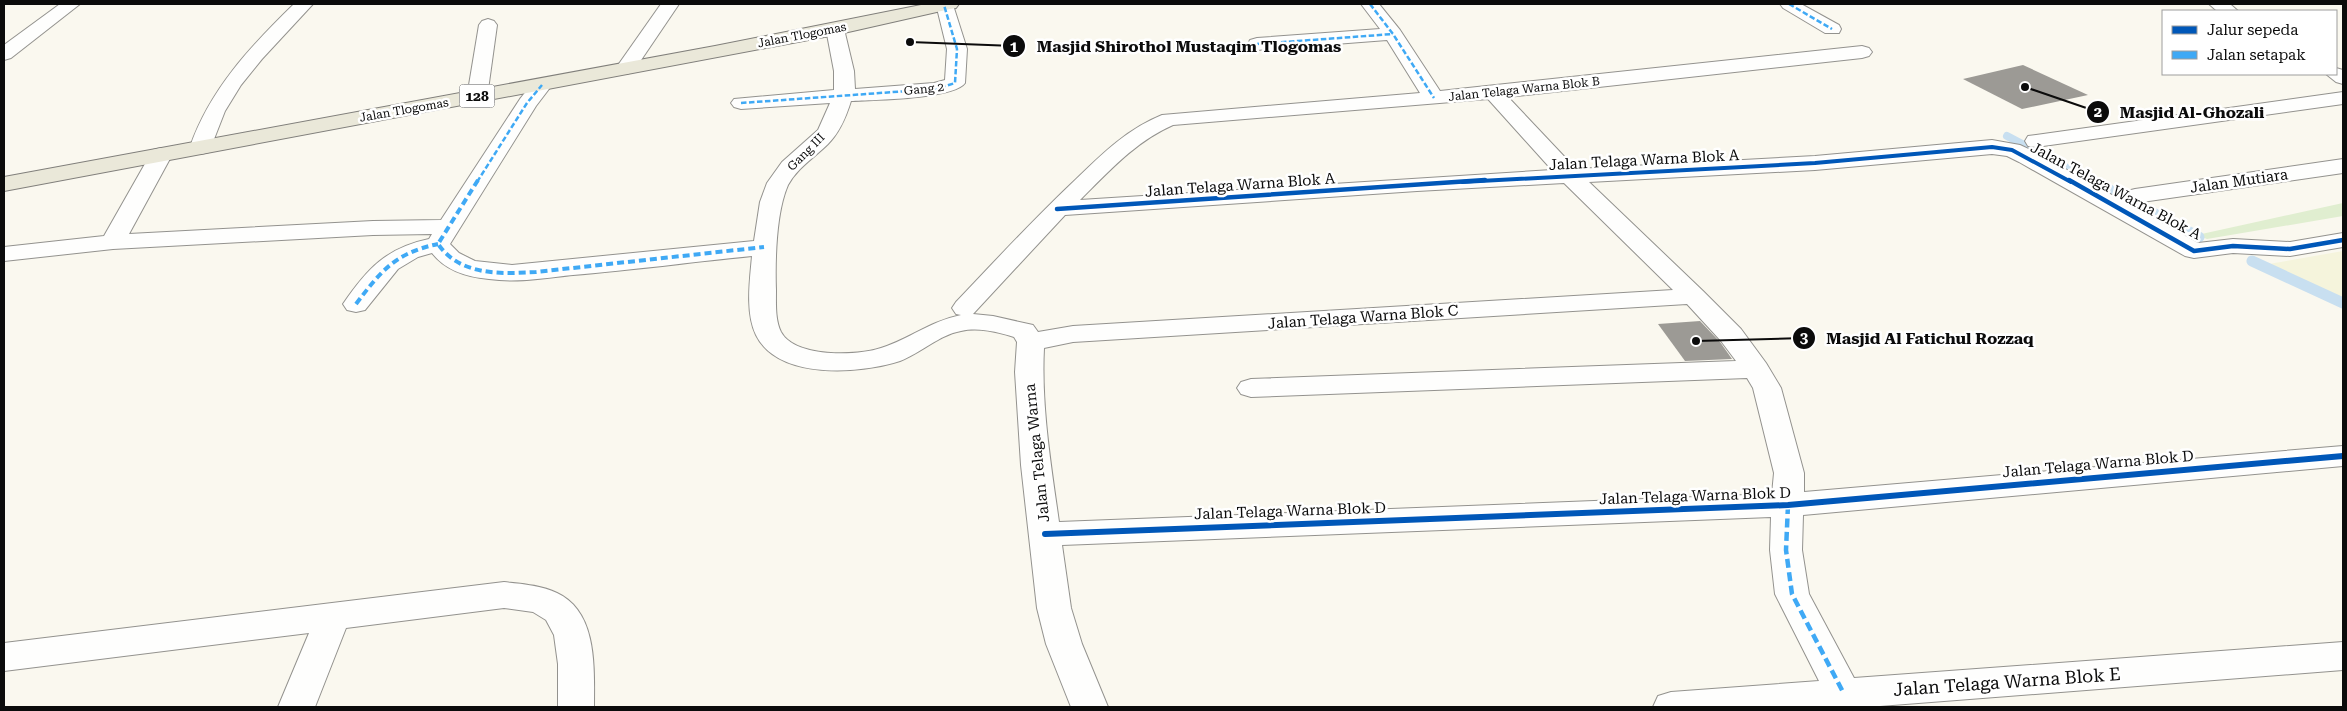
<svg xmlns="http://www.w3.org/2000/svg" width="2347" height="711" font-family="'Roboto Serif',serif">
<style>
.farmland{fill:#f5f4dc}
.green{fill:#e0eed0}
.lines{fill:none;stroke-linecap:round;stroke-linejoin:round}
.stream-far1{stroke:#c8dff0;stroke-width:8}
.stream{stroke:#c8dff0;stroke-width:11}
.building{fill:#9c9a95}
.minor-casing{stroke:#93928e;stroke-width:2}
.major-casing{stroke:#807f7b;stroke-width:2}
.minor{fill:#fefefd;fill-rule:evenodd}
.major{fill:#eae8d9;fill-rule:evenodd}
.quiet-far2{stroke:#3fa9f5;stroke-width:2.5;stroke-dasharray:5.5 2.5;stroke-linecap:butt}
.quiet-far1{stroke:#3fa9f5;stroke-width:4;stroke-dasharray:7 4;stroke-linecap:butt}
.quiet{stroke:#3fa9f5;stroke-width:4.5;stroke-dasharray:9 4.5;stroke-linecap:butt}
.cycleway-far2-casing{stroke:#fff;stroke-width:6}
.cycleway-far1-casing{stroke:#fff;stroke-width:8}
.cycleway-casing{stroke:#fff;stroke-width:9}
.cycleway-far2{stroke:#0057b8;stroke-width:4}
.cycleway-far1{stroke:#0057b8;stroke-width:4.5}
.cycleway{stroke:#0057b8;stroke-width:6}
.labels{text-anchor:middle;stroke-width:5;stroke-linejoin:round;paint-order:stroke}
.far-street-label{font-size:12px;fill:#0b0b0b;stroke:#fff}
.shield{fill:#fff;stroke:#545454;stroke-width:1}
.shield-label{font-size:14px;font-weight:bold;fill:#0b0b0b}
.street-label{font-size:15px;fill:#0b0b0b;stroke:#fff}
.near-street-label{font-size:18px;fill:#0b0b0b;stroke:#fff}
.leader{fill:none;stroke:#0b0b0b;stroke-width:2}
.callout-dot{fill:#0b0b0b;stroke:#fff;stroke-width:2}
.mark-label{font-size:15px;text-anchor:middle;font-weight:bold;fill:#fff}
.callout-label{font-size:16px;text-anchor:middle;font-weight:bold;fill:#0b0b0b;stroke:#fff;stroke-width:5;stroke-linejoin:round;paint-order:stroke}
</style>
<rect width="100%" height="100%" fill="#faf8ef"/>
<path class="farmland" d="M2343,251v48l-74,-35z"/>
<path class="green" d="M2343,203v13l-136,23 -10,-4z"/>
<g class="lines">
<path class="stream-far1" d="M2007,136l87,46"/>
<g class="stream">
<path d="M2091,180l108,57"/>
<path d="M2252,261l91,42"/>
</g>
</g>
<g class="building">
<path d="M2023,65l65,30 -66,14 -59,-30z"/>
<path d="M1700,321l20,21 12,17 -47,2 -27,-37z"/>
</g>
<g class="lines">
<g class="minor-casing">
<g id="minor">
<path d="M60,4h20l-69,54 -7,2v-15z"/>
<path d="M294,4h19l-51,55 -21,26 -16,26 -16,41 -8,2 -8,-2 -3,-5c20,-58 61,-101 104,-143z"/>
<path d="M661,4h18l-46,68 -7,2 -7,-2 -3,-4z"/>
<path d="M936,4l17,1 14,44 -2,34c-11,16 -92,17 -114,18 -5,16 -11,31 -23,43 -13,13 -31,24 -40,41 -12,27 -13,76 -12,105 0,14 -1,30 5,42 14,26 76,24 100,16 29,-9 47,-26 80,-33l-5,-1 -4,-6 4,-6c38,-40 75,-80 115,-118 28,-27 54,-54 91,-69l258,-22 -33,-53 -130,10 -7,-2 -2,-4 2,-4 7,-2 123,-9 -19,-25h18l21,26 40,61 422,-45 7,2 3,4 -3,4 -7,2 -354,39 68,72 239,-13 177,-16 28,5 15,7 163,91 35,-4 57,3 53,-9v14l-53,9 -57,-3 -39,5 -9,-2 -166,-94 -12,-6 -15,-2 -177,16 -226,12 114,109 38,38 25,34 15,25 23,85v19l539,-46v20l-540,49 -1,35 7,44 45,84 489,-36v28l-476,37h-214l5,-11 13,-4 148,-11 -44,-87 -5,-44 1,-33 -709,28 9,63 11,36 26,63h-37l-25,-63 -9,-36 -16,-143 -6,-93 2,-30 -3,-5c-17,-5 -35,-10 -53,-6 -22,4 -40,22 -61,30 -40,13 -122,19 -144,-26 -11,-22 -6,-56 -4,-79 -60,6 -119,14 -179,19 -28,3 -56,8 -84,4 -22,-2 -43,-8 -57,-26l-14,4 -20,12 -33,41 -9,2 -9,-2 -4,-6c24,-35 43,-56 86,-65l3,-5 -59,1 -260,14 -109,12v-14l100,-11 46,-81 3,-5 8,-2 8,2 3,5 -43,79 244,-13 68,-1 79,-121c9,-11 14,-22 29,-18l3,4 -16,21 -86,138 9,9 16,8 37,4 242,-24 6,-39 7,-19 15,-21 36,-32 12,-27 -89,6 -7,-2 -3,-4 3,-4 100,-9v-19l-8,-42 2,-4h14l2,4 10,42 1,18 79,-6 11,-3 2,-31zM1488,99l64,71 -472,30c28,-28 56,-59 93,-75zM1564,183l109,107 -600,36 -35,6 -5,-7 -40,-9 -20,-2 92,-99 352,-24zM1687,304l34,37 15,20 -485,18 -10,3 -4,6 4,6 10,3 496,-19 6,10 21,85 -2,21 -713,28c-8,-57 -18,-117 -15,-174l29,-6z"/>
<path d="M1780,4h21l38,21 2,4 -2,4h-14l-42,-25z"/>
<path d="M2209,4h21l8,7h-21z"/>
<path d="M488,19l6,2 3,4 -10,72 -3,4 -7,2 -7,-2 -3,-4 12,-72 3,-4z"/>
<path d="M2336,68l7,2v14l-7,-2 -10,-8h10z"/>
<path d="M2343,92v12l-307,43 -8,-1 -3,-5 3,-5 8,-1z"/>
<path d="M2343,159v14l-208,30 -8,-2 -4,-5 4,-5 8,-2z"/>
<path d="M504,582c18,2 36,3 53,11 41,19 37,76 37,114h-36v-43l-4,-29 -8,-15 -13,-8 -29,-4 -158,20 -31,79h-37l31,-74 -305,38v-28z"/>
</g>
</g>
<g class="major-casing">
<path id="major" d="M926,4h33l-3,4 -6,1 -115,26 -831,156v-14l711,-131z"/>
</g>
<use href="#minor" class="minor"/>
<use href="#major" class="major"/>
<g class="quiet-far2">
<path d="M1370,4l23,30 41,64"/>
<path d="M1789,4l43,25"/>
<path d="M1257,44l136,-10"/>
<path d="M741,103l195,-14 19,-6 2,-34 -13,-44"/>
<path d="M477,182l50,-79 15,-18"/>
</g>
<g class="quiet-far1">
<path d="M478,180l-40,64c22,32 63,30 98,28l228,-25"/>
<path d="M356,304c25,-33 39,-51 82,-60"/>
</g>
<path class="quiet" d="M1788,505l-2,45 6,44 52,100"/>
<g class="cycleway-far2-casing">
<path id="cycleway-far2" d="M1462,182l353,-19 177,-16 20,3 59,32"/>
</g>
<g class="cycleway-far1-casing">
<g id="cycleway-far1">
<path d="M2069,180l125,71 39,-5 57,3 53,-9"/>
<path d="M1057,209l428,-29"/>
</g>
</g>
<g class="cycleway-casing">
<path id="cycleway" d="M1045,534l743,-29 555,-49"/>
</g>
<use href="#cycleway-far2" class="cycleway-far2"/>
<use href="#cycleway-far1" class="cycleway-far1"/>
<use href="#cycleway" class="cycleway"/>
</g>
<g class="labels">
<g class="far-street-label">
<text transform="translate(802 35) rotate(-11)" y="4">Jalan Tlogomas</text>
<text transform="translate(924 89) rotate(-6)" y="4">Gang 2</text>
<text transform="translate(1524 89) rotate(-6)" y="4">Jalan Telaga Warna Blok B</text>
<text transform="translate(404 110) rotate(-10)" y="4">Jalan Tlogomas</text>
<text transform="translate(806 152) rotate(-45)" y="4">Gang III</text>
</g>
<rect class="shield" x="459.5" y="84.5" width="35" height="23" rx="4"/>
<g class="shield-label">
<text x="477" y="101">128</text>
</g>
<g class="street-label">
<text transform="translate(1644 160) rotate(-3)" y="5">Jalan Telaga Warna Blok A</text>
<text transform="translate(2239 181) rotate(-8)" y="5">Jalan Mutiara</text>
<text transform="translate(1240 185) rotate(-4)" y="5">Jalan Telaga Warna Blok A</text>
<text transform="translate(2116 191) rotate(28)" y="5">Jalan Telaga Warna Blok A</text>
<text transform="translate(1363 317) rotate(-4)" y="5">Jalan Telaga Warna Blok C</text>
<text transform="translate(1037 453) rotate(-96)" y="5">Jalan Telaga Warna</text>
<text transform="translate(2098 464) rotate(-5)" y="5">Jalan Telaga Warna Blok D</text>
<text transform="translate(1695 496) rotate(-2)" y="5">Jalan Telaga Warna Blok D</text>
<text transform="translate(1290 511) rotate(-2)" y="5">Jalan Telaga Warna Blok D</text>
</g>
<g class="near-street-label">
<text transform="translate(2007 682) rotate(-4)" y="6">Jalan Telaga Warna Blok E</text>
</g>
</g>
<path class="leader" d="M910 42L1014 46M2025 87L2098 112M1696 341L1804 338"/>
<g class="callout-dot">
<circle cx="910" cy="42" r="5"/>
<circle cx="2025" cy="87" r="5"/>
<circle cx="1696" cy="341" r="5"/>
<circle cx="1014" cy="46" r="12"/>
<circle cx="2098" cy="112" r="12"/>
<circle cx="1804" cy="338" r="12"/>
</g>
<g class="mark-label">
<text x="1014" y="52">1</text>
<text x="2098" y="117">2</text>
<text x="1804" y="343">3</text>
</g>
<g class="callout-label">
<text x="1189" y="52">Masjid Shirothol Mustaqim Tlogomas</text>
<text x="2192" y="118">Masjid Al-Ghozali</text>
<text x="1930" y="344">Masjid Al Fatichul Rozzaq</text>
</g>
<rect width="2347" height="711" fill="none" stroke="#0b0b0b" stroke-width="10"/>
<rect x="2162" y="10" width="175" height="65" fill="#ffffff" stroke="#9d9d9d"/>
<rect x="2172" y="26" width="25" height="8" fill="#0057b8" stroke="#9d9d9d"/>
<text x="2207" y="35" font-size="15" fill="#0b0b0b">Jalur sepeda</text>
<rect x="2172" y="51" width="25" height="8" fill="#3fa9f5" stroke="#9d9d9d"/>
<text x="2207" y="60" font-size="15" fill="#0b0b0b">Jalan setapak</text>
</svg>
